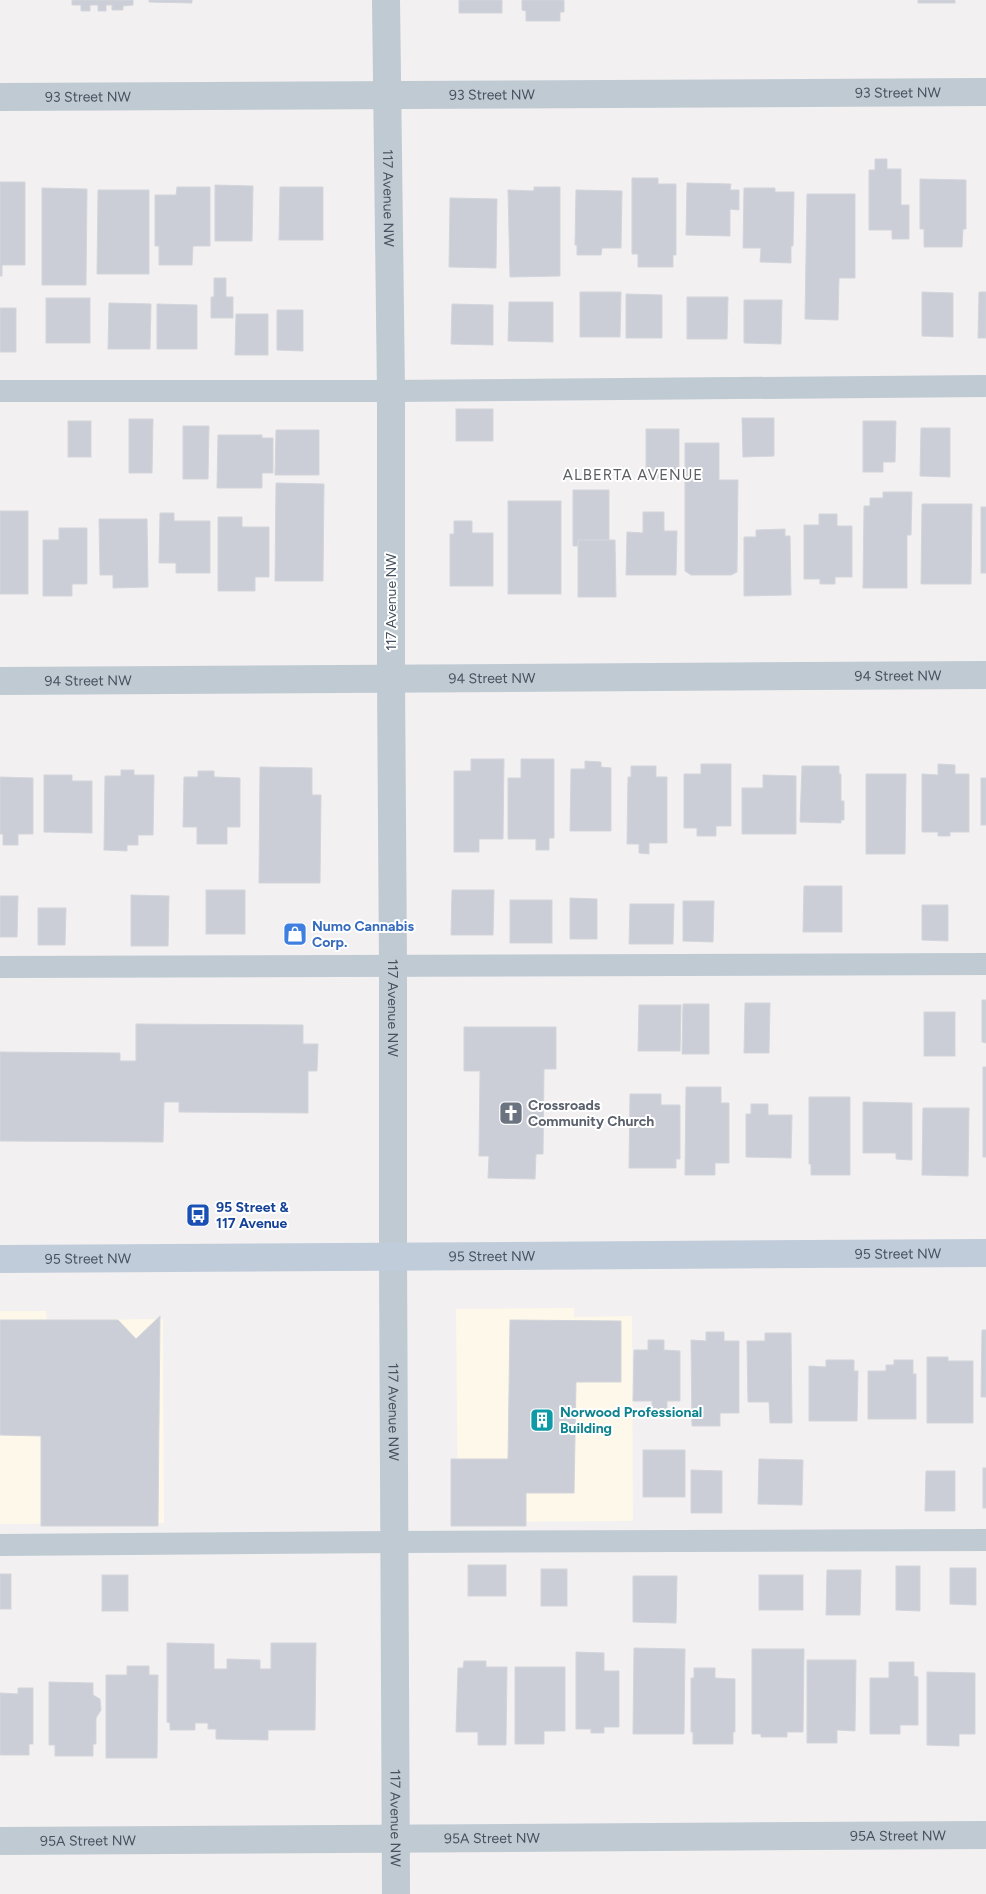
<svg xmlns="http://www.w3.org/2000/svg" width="986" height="1894" font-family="Figtree,sans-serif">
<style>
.commercial{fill:#fdf8e9}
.building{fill:#cbced6;stroke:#d3d5dc}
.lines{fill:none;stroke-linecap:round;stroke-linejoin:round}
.lane{stroke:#bfcad3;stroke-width:22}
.street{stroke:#bfcad3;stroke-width:28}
.secondary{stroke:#c1ccda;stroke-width:28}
.labels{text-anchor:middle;stroke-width:4;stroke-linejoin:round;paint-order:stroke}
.street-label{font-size:14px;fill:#46525f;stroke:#fff}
.shop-label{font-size:14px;font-weight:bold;fill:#366cbe;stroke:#fff;text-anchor:start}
.worship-label{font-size:14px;font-weight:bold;fill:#5b616d;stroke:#fff;text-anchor:start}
.transit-label{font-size:14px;font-weight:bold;fill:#164399;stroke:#fff;text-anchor:start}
.culture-label{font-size:14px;font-weight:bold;fill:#0d838f;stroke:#fff;text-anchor:start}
.neighbourhood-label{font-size:15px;letter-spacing:1px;fill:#5c6065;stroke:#fff}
</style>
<rect width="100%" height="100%" fill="#f2f0f0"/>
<g class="commercial">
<path d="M574,1308v9l58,-1 1,205 -175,1 -2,-213z"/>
<path d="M0,1311h46l1,9 116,-1 1,204 -164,1z"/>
</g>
<g class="building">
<path d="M72,0h61v5l-10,1v4h-11v-5h-6v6h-8v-6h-8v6h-9v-6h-9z"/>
<path d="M149,0h43v3l-43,-1z"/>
<rect x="459" y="0" width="43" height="13"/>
<path d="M522,0h42v12h-4v9h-34v-10l-4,-1z"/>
<rect x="918" y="0" width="37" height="3"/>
<path d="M875,159h12v10h14v36h8v34h-17v-9h-23v-60h6z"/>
<path d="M632,178h26v6h18v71h-3v12h-35v-13h-6z"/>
<path d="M920,179l46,1v49h-3l-1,18h-38v-18h-4z"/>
<path d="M0,182h25v83h-23v11h-2z"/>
<path d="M687,183l44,1 -1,6h9v20l-9,-1v27l-44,-1z"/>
<path d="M215,185l38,1 -1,55h-37z"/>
<path d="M177,187h33v59h-17l-1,19h-33v-19h-4v-51h21z"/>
<path d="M280,187h43v53h-44z"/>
<path d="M534,187h26v89l-50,1 -2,-87 26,1z"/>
<path d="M42,188l45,1 -1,96h-44z"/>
<path d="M744,188h31v4h19l-1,54h-2v17l-31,-1 1,-14h-18z"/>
<path d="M98,190h51v84h-52z"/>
<path d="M576,190l46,1 -1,57h-19l-1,7h-24v-10h-2z"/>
<path d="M807,194h48v84h-16l-1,42 -33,-1z"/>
<path d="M450,198l47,1 -1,69 -47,-1z"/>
<path d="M214,278h12v19h7v21h-22v-21h3z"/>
<path d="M580,292h41l-1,45h-40z"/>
<path d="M922,292l31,1v44l-31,-1z"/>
<path d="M979,292h7v46h-8z"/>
<path d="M626,294l36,1v43h-36z"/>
<path d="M687,297h41l-1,42h-40z"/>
<rect x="46" y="298" width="44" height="45"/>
<path d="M744,300h38l-1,44 -37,-1z"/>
<path d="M509,302h44v40l-45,-1z"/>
<path d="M109,303l42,1 -1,45h-42z"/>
<path d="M157,304l40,1v44h-40z"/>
<path d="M452,304l41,1v40l-42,-1z"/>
<rect x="0" y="308" width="16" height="44"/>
<path d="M277,310h26v41l-26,-1z"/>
<path d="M236,314h32v41h-33z"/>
<rect x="456" y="409" width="37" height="32"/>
<path d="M742,418h32v38l-31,1z"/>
<path d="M129,419h24l-1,54h-23z"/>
<rect x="68" y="421" width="23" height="36"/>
<path d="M863,421h33l-1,41h-12v10h-20z"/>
<path d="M183,426h26l-1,53h-25z"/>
<path d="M921,428h29v49l-30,-1z"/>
<rect x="646" y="429" width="33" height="49"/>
<path d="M276,430h43v45h-44z"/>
<path d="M218,435h44v3h11v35h-11v15h-45z"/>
<path d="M685,443h34v37h19l-1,92 -6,3h-40l-6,-4z"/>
<path d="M276,483l48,1 -1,97h-48z"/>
<path d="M573,490h36v50h-31v6h-5z"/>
<path d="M883,492h29l-1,43h-4v53h-44l1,-82h6v-8h13z"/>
<rect x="508" y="501" width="53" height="93"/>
<path d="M922,504h50l-1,80h-50z"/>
<rect x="981" y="507" width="5" height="66"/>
<rect x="0" y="511" width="28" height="83"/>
<path d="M643,512h21v19h13l-1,44h-50l1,-43 16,1z"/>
<path d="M160,513h14v8h36v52h-34v-10h-17z"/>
<path d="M819,514h18v12h15v51h-17v7h-15v-5h-16v-54h15z"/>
<path d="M218,517h24v10h27v50h-14v14h-37z"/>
<path d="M99,519h48l1,68 -35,1v-13h-13z"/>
<path d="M454,521h18v12h21v53h-43v-52h4z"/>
<path d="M59,528h28v56h-15v12h-29v-56h16z"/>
<path d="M785,529v7h5l1,59 -47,1v-59h12v-7z"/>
<path d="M578,540h37l1,57h-38z"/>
<path d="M471,759h33l-1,80h-24v13h-25v-81h17z"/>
<path d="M521,759h33v79h-5v12h-13v-11h-28v-61h13z"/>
<path d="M585,761l16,1v5l10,1v63h-41l1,-62h14z"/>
<path d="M701,764h30v62h-15v10h-19v-8h-13v-54h17z"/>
<path d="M938,764l17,1v9h14v58h-19v4h-12v-4h-16v-58l16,1z"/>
<path d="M631,766h25v11h11v66h-18v11l-10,-1v-9h-12l1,-67h3z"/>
<path d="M802,766h37v8h2v27h3v19h-3v3l-41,-1z"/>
<path d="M260,767l52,1v27h9l-1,88h-61z"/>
<path d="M121,770h13v5h20l-1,60h-15v10h-11v6l-23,-1 1,-74h16z"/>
<path d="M198,771h16v6l26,1v49h-13v17h-30v-17h-14l1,-50h14z"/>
<path d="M866,774h40l-1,80h-39z"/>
<path d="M44,775h28v6h20v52l-48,-1z"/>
<path d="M763,775l33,1v58h-54v-46h21z"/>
<path d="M0,777l33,1v56h-15v11h-15v-11h-3z"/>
<rect x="981" y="778" width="5" height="47"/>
<path d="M804,886h38v46h-39z"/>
<rect x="206" y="890" width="39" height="44"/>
<path d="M452,890h42l-1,45h-42z"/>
<path d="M131,895l38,1 -1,50h-37z"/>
<path d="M0,896h18l-1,41h-17z"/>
<path d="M570,898l27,1v40h-27z"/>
<rect x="510" y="900" width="42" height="43"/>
<path d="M683,901h31l-1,41 -30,-1z"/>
<path d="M630,904h44l-1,40h-44z"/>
<path d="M922,905h26v36l-26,-1z"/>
<path d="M38,908h28l-1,37h-27z"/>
<path d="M982,1000h4v43l-4,-1z"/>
<path d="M745,1003h25l-1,50h-25z"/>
<path d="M683,1004h26v50h-27z"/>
<path d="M639,1005h42l-1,46h-42z"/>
<rect x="924" y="1012" width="31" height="44"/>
<path d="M136,1024l167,1v19h15l-1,27h-9v42l-129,-1v-10h-15l-1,40 -163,-1v-89l120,1v8h16z"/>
<path d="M464,1027h92v42h-12l-1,85h-7l-1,25 -47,-1 1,-22h-10l1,-85h-16z"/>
<rect x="983" y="1067" width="3" height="90"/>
<path d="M686,1087h35v16h8v60h-14v12h-30z"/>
<path d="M630,1094h31v11h19v54h-4v9h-47z"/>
<path d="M809,1097h41v78h-39v-11h-2z"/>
<path d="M863,1102l49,1v57l-16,-1v-6h-33z"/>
<path d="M751,1104h17v11h24l-1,43 -45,-1v-43h5z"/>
<path d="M923,1108h46l-1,68 -46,-1z"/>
<path d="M160,1316l-2,210h-117v-90l-41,-1v-115h118l18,19z"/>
<path d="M510,1320l111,1v61h-45l-2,111h-48v33h-75v-67h57z"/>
<path d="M982,1330h4v67h-5z"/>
<path d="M706,1332h18v9h15v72h-19v13h-28l-1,-86 15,1z"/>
<path d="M765,1333h26l1,90h-22l-1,-21h-21l-1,-61h18z"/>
<path d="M648,1340h16v10l16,1v50h-13v11h-15v-11h-19l1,-51h14z"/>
<path d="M927,1357h21v4h25v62h-46z"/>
<path d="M826,1360h28v11h4l-1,50h-48v-55l17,1z"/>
<path d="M894,1360h19v14h3v45h-48v-48h18v-6h8z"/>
<rect x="643" y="1450" width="42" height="47"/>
<path d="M759,1459l44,1 -1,45 -44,-1z"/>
<rect x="983" y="1468" width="3" height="40"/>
<path d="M691,1470l31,1v42h-31z"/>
<path d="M926,1471h29v40h-30z"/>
<rect x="468" y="1565" width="38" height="31"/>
<path d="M896,1566h24v45l-24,-1z"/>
<path d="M950,1568h26v37l-26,-1z"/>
<rect x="541" y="1569" width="26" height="37"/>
<path d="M827,1570h34l-1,45h-34z"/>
<rect x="0" y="1574" width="11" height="35"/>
<rect x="102" y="1575" width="26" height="36"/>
<rect x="759" y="1575" width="44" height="35"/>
<path d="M633,1576h44l-1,47 -43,-1z"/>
<path d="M167,1643l47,1v25h13v-10l33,1v9h11v-26h45l-1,87h-47v10l-52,-1v-10h-8v-6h-13v7h-25v-7l-3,-1z"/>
<path d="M634,1648l51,1 -1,85h-51z"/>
<path d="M752,1649h52l-1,83h-16v5h-26v-3h-9z"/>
<path d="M576,1652l28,1v18h15v56h-15v6h-13v-4h-15z"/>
<path d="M807,1660h49l-1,71 -18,-1v13h-30z"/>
<path d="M464,1661h22v6h21l-1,78h-28v-13h-22l2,-64h5z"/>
<path d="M889,1662h25v14l4,1v48h-18v9h-30v-56h19z"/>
<path d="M127,1666h22v9h9l-1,83h-51v-83h21z"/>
<path d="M515,1667h50v64h-21v13h-29z"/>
<path d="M694,1668h21v10l20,1v53h-2v12h-40v-12h-2v-54h3z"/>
<path d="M927,1672l48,1v61h-16v12l-32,-1z"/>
<path d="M49,1682l44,1v12l7,4 1,11 -5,8v26h-3v12h-38v-11h-6z"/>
<path d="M18,1688h15v56h-4v11h-29v-62l18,1z"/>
</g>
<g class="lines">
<g class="lane">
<path d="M0,391h391l595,-5"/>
<path d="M0,967l986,-3"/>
<path d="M0,1545l395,-3 591,-2"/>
</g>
<g class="street">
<path id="s1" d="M386,0l5,391v287l2,288v291l3,637"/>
<path id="s2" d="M0,97l986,-5"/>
<path id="s3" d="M0,681l986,-6"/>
<path id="s4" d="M0,1841l986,-6"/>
</g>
<path class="secondary" id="s5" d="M0,1259l986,-6"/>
</g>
<defs>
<g id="shop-square" transform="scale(1.25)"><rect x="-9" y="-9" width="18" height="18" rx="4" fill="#3f7fe0" stroke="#fff"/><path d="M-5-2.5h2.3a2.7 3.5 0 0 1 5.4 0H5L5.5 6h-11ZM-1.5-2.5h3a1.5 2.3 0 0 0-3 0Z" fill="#fff"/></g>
<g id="church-square" transform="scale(1.25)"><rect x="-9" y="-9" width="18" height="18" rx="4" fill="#6b7280" stroke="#fff"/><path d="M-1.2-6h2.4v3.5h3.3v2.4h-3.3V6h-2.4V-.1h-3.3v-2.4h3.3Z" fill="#fff"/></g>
<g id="bus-square" transform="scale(1.25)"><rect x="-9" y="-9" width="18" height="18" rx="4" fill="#1a4fb4" stroke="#fff"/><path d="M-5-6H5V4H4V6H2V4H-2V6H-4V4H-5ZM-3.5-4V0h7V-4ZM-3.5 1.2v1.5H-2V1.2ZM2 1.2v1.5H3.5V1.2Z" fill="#fff"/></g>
<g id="building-square" transform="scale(1.25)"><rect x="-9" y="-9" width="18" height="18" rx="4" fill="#0f9aa8" stroke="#fff"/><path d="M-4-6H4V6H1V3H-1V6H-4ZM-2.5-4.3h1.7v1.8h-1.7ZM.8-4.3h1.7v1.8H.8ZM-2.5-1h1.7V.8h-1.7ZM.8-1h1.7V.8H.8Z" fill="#fff"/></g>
</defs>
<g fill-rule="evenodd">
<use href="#shop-square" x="295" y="934"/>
<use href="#church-square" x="511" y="1113"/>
<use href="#bus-square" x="198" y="1215"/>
<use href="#building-square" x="542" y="1420"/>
</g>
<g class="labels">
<g class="street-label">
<text dy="5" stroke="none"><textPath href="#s2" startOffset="898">93 Street NW</textPath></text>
<text dy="5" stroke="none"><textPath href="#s2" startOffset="492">93 Street NW</textPath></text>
<text dy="5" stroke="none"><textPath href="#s2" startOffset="88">93 Street NW</textPath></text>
<text dy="5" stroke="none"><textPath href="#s1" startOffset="198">117 Avenue NW</textPath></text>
<text transform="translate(391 602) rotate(-90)" y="5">117 Avenue NW</text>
<text dy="5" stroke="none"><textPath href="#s3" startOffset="898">94 Street NW</textPath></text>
<text dy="5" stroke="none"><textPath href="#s3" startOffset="492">94 Street NW</textPath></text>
<text dy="5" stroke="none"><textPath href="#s3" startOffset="88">94 Street NW</textPath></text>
<text dy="5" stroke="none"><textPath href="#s1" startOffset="1008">117 Avenue NW</textPath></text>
<text dy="5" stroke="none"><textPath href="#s5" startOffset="898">95 Street NW</textPath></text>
<text dy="5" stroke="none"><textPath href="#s5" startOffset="492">95 Street NW</textPath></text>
<text dy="5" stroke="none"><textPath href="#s5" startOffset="88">95 Street NW</textPath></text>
<text dy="5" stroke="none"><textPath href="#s1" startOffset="1412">117 Avenue NW</textPath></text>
<text dy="5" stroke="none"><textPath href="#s1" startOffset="1818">117 Avenue NW</textPath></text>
<text dy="5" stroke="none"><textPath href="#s4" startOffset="898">95A Street NW</textPath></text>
<text dy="5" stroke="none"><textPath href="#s4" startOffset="492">95A Street NW</textPath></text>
<text dy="5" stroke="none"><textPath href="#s4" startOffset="88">95A Street NW</textPath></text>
</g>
<g class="shop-label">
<text x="312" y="931">Numo Cannabis<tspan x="312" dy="16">Corp.</tspan></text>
</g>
<g class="worship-label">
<text x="528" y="1110">Crossroads<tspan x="528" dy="16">Community Church</tspan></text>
</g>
<g class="transit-label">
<text x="216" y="1212">95 Street &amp;<tspan x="216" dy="16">117 Avenue</tspan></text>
</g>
<g class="culture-label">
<text x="560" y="1417">Norwood Professional<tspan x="560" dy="16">Building</tspan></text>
</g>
<g class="neighbourhood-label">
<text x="633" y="480">ALBERTA AVENUE</text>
</g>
</g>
</svg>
